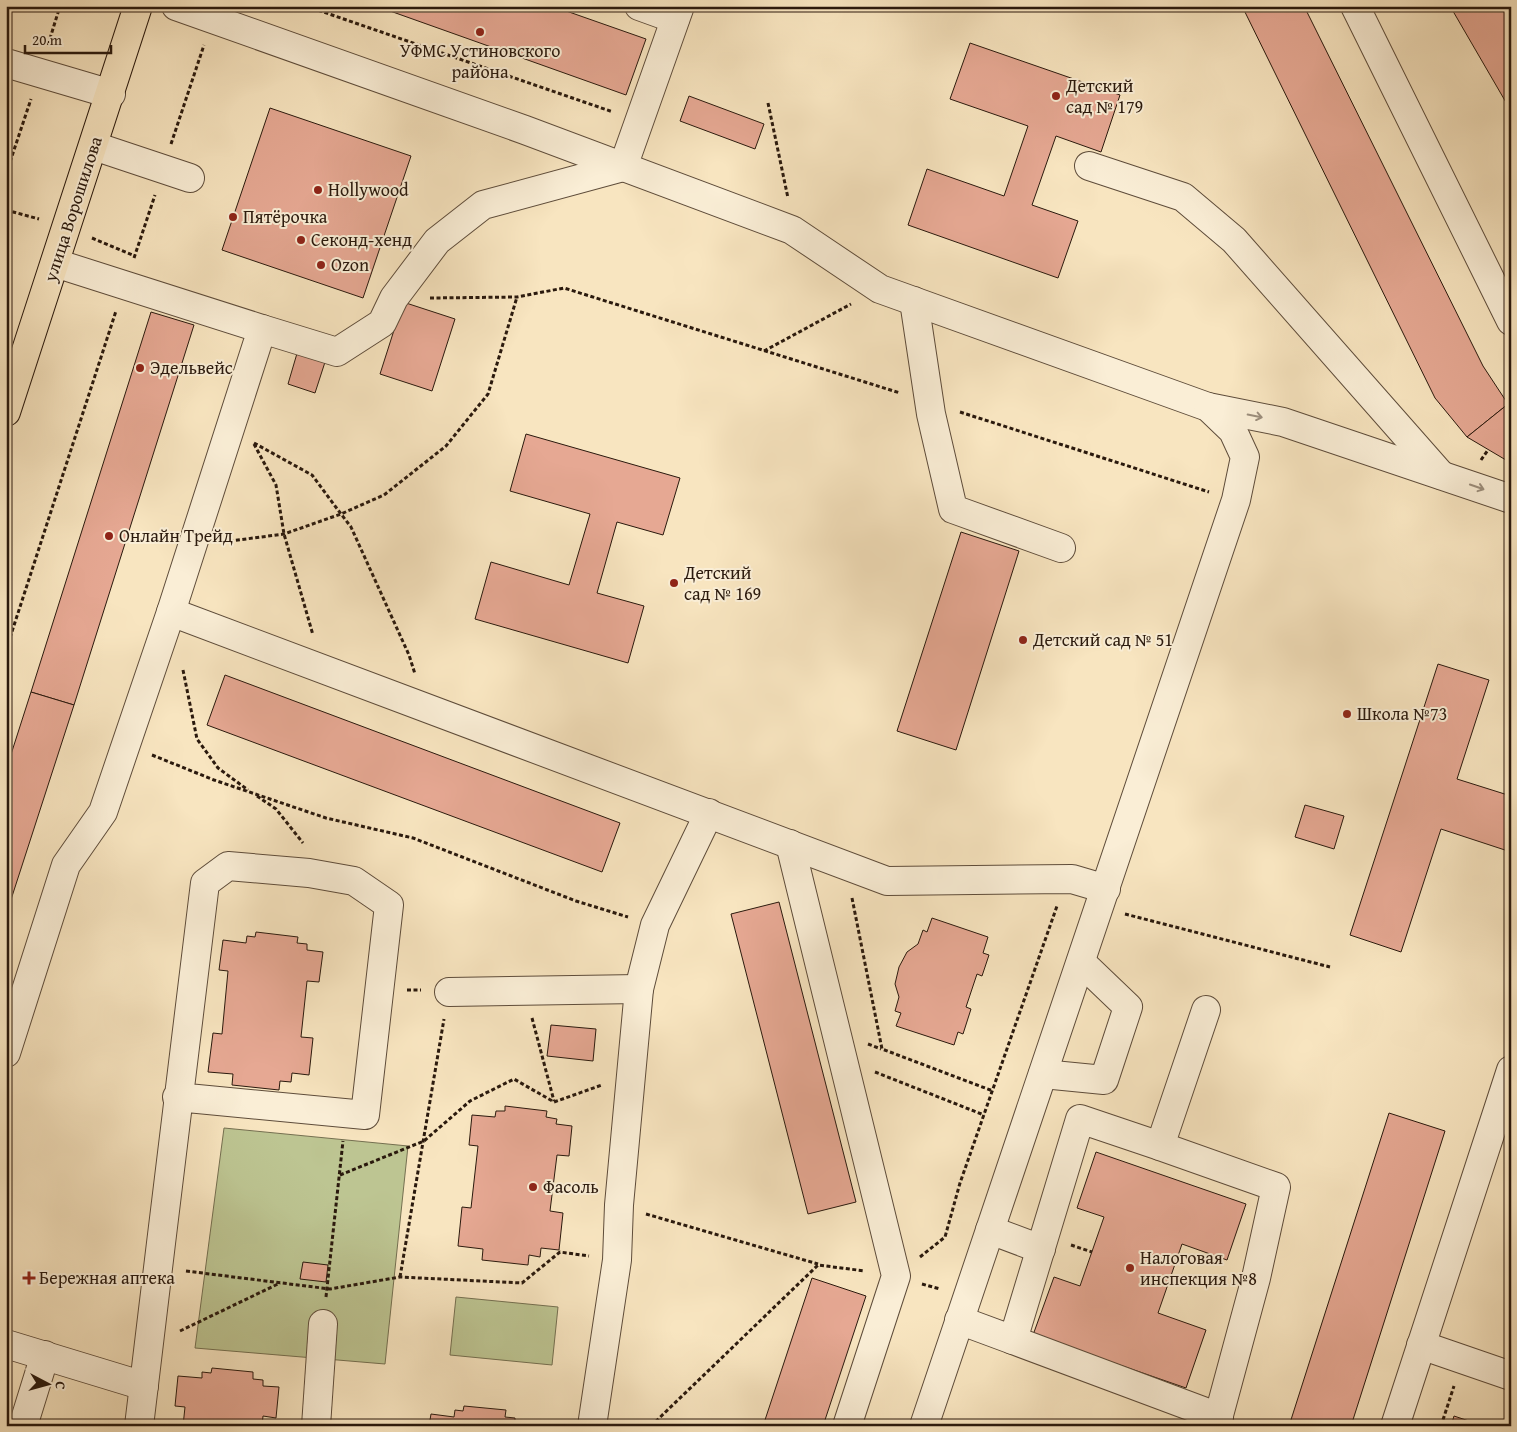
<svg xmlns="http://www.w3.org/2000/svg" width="1517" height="1432" font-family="'Gentium Book Plus',serif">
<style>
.green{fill:#bdc592;stroke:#746f50}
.building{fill:#e6a893;stroke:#2a190d}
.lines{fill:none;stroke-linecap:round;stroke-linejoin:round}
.minor-casing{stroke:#5e4c3a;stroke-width:30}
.major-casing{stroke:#2a190d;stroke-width:30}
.path{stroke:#2a190d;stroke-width:3;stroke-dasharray:4 2.5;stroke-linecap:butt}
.minor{stroke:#faeed6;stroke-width:28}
.major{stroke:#f8e5c0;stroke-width:28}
.oneway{stroke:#9c8e7c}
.poi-dot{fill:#8f2418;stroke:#faeed6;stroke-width:2}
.labels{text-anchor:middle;stroke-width:4;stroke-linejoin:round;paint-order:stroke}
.poi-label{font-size:18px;fill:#2a190d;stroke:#faeed6;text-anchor:start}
.street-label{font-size:18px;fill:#2a190d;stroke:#faeed6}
</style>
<rect width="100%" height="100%" fill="#f8e5c0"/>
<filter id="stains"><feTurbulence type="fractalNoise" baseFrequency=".004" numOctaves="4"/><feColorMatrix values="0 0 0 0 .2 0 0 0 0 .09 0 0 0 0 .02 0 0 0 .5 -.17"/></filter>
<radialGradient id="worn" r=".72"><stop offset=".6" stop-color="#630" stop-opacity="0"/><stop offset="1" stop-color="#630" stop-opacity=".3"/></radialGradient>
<g class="green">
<path d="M224,1128l184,18 -23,218 -190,-16z"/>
<path d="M456,1297l102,10 -6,58 -102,-10z"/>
</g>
<g class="building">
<path d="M376,6h176l94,33 -20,56z"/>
<path d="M1242,6h62l179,360 25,38 -41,33 -32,-39z"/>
<path d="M1450,6h61v105z"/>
<path d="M970,43l150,52 -19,57 -45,-16 -24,69 46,16 -20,57 -150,-53 19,-56 77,27 24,-70 -78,-27z"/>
<path d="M689,96l75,28 -9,25 -75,-28z"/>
<path d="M270,108l141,48 -48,142 -141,-48z"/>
<path d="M403,302l52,17 -23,72 -52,-17z"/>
<path d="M151,312l43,13 -120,380 -43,-13z"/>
<path d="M298,350l28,9 -11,34 -27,-9z"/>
<path d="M1508,404l3,1v58l-44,-26z"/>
<path d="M526,434l154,44 -17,57 -46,-13 -20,71 47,13 -16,57 -153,-44 16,-57 78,23 21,-71 -80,-23z"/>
<path d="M961,532l58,19 -63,199 -59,-19z"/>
<path d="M1438,664l51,16 -32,99 54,17v56l-70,-23 -40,123 -51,-17z"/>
<path d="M225,675l395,148 -18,49 -395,-147z"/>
<path d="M31,692l43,13 -68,210v-145z"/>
<path d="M1305,805l39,11 -10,33 -39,-12z"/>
<path d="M779,902l77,300 -48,12 -77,-300z"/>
<path d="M932,918l56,19 -5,16 6,2 -7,21 -5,-2 -11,33 5,2 -8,25 -5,-2 -4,13 -58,-19 5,-13 -6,-2 4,-14 -4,-13 4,-17 8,-15 11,-8 5,-14 4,2z"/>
<path d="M256,932l42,5 -1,6 10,1v6l16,2 -4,30 -12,-1 -6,56 12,1 -4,37 -17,-2 -1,9 -11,-1 -1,9 -47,-5 1,-11 -25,-2 5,-39 9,1 6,-63 -9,-1 4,-30 23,3 1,-7 8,1z"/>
<path d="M551,1025l45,4 -3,32 -46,-5z"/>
<path d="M505,1106l42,5 -1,6 11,2 -1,5 16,2 -3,30 -12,-1 -7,56 13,2 -4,37 -18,-2 -1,9 -11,-2 -1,10 -46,-5 1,-11 -25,-3 4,-39 9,1 7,-62 -9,-1 3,-30 23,2 1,-6h9z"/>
<path d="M1389,1113l56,18 -94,295h-62z"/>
<path d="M1096,1152l150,52 -19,56 -45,-16 -24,69 48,17 -20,58 -153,-53 21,-58 26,9 24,-69 -27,-9z"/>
<path d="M303,1262l25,3 -2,17 -26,-3z"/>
<path d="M812,1278l54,18 -43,130h-60z"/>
<path d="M212,1368l41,4v7l10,1v6l16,1 -3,31 -13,-2 -1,10h-79l2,-19 -10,-1 3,-30 24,2v-6l9,1z"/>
<path d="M464,1406l42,4 -1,7 10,1v6l16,2h-102l2,-12 23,3 1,-7 8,1z"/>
<path d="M1454,1416l30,10h-33z"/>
</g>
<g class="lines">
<g class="minor-casing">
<g id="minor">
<path d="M176,6l349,124 267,100 88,59 328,118 25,24 12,26 -9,43 -312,926"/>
<path d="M639,6l36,13"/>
<path d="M1355,6l156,315"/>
<path d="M6,63l105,31"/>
<path d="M94,146l96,32"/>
<path d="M1089,166l94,31 51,43 207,235"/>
<path d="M914,301l17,113 22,95 108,39"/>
<path d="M262,329l75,23 45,-29 12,-25 43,-57 46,-36 140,-38 57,-161"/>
<path d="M1208,407l75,15 228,77"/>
<path d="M171,612l716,269 185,-2 34,10"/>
<path d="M790,844l106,432 -49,150"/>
<path d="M449,992l190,-3"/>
<path d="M1206,1010l-46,136 116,41 -20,91 -40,148"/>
<path d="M6,1053l60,-188 37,-53 68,-200 91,-283 -207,-66"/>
<path d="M1043,1074l61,6 24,-73 -47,-45"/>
<path d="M1160,1146l-80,-27 -67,221 206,77"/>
<path d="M990,1230l51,19"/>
<path d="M959,1320l54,20"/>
<path d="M6,1344l138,42"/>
<path d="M1421,1345l90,31"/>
<path d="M23,1426l22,-71"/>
<path d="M139,1426c22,-181 43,-362 66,-543l23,-17 81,7 45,8 35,24 -24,210 -188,-18"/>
<path d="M316,1426l7,-102"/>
<path d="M592,1426l25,-166 2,-55 20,-216 16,-64 54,-112"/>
<path d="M1395,1426l116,-356"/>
</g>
</g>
<g class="major-casing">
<path id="major" d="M6,412l132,-406"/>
</g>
<g class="path">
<path d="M306,6l307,106"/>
<path d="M48,45l12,-39"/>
<path d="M768,103l20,95"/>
<path d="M171,144l33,-99"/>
<path d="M6,174l25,-75"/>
<path d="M6,210l33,9"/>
<path d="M92,238l43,18"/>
<path d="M134,258l21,-63"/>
<path d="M430,298l87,-1 47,-9 336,105"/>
<path d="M764,351l87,-47"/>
<path d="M960,412l249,80"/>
<path d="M254,443l58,32 29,39 10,13 58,128 6,19"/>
<path d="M254,444l22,41 8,49 29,101"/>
<path d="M1481,460l7,-10"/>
<path d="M223,542l61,-8 57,-20 43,-19 62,-49 42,-52 29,-97"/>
<path d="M6,650l110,-339"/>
<path d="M183,670l14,69 21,29 30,22"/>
<path d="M152,755l62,25 112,38 87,20 163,63 52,16"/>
<path d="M257,796l19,13 27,34"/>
<path d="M852,898l30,151 111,42"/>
<path d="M1125,914l205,53"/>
<path d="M407,990h14"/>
<path d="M532,1018l22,83"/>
<path d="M868,1044l13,5"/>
<path d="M875,1072l109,43"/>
<path d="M340,1175l84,-34 46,-40 44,-22 40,23 48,-17"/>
<path d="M646,1214l172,50"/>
<path d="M1071,1245l21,7"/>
<path d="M920,1257l25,-20 15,-54 97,-277"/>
<path d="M186,1271l144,18 70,-12 122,6 38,-31 29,4"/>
<path d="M400,1277l44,-258"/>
<path d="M922,1284l18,5"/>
<path d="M326,1297l17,-156"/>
<path d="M180,1331l100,-48"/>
<path d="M651,1426l167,-161 47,6"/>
<path d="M1441,1426l13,-40"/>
</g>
<use href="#minor" class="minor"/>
<use href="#major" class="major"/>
</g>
<defs><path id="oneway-shaft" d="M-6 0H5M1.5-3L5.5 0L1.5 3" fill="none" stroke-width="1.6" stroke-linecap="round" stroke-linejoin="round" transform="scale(1.25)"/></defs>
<g class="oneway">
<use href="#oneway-shaft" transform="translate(1255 416) rotate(11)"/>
<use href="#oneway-shaft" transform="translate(1477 487) rotate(19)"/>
</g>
<g class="poi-dot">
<circle cx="480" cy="32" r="5"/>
<circle cx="1056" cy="96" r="5"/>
<circle cx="318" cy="190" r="5"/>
<circle cx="233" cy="217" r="5"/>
<circle cx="301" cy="240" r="5"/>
<circle cx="321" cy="265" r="5"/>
<circle cx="140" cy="368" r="5"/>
<circle cx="109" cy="536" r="5"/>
<circle cx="674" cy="583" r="5"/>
<circle cx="1023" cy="640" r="5"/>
<circle cx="1347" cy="714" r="5"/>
<circle cx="533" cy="1187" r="5"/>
<circle cx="1130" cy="1268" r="5"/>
<path d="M26.5 1270.5h5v5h5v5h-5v5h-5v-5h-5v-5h5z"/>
</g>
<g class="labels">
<g class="poi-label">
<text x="480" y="57" text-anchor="middle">УФМС Устиновского<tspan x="480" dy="21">района</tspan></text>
<text x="1066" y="92">Детский<tspan x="1066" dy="21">сад № 179</tspan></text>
<text x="328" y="196">Hollywood</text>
<text x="243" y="223">Пятёрочка</text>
<text x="311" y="246">Секонд-хенд</text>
<text x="331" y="271">Ozon</text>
<text x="150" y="374">Эдельвейс</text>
<text x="119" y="542">Онлайн Трейд</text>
<text x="684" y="579">Детский<tspan x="684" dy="21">сад № 169</tspan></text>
<text x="1033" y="646">Детский сад № 51</text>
<text x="1357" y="720">Школа №73</text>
<text x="543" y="1193">Фасоль</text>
<text x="1140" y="1264">Налоговая<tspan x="1140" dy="21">инспекция №8</tspan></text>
<text x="39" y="1284">Бережная аптека</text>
</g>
<g class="street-label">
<text transform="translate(73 209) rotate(-72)" y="6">улица Ворошилова</text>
</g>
</g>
<rect width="1517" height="1432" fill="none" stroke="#f8e5c0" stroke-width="25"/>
<rect x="8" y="8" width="1502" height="1417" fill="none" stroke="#2a190d" stroke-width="2.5"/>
<rect x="12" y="12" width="1492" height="1407" fill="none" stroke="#2a190d"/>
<g transform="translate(48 1384) rotate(96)" stroke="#faeed6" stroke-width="4" paint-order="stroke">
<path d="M0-4L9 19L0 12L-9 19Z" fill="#2a190d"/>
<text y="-8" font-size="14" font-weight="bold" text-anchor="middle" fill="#2a190d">С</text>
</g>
<path d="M25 45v8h86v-8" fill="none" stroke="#2a190d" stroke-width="2.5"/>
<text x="32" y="45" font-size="15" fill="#2a190d" stroke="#faeed6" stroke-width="4" paint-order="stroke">20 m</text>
<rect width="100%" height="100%" filter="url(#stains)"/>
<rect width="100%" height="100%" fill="url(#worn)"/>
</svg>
